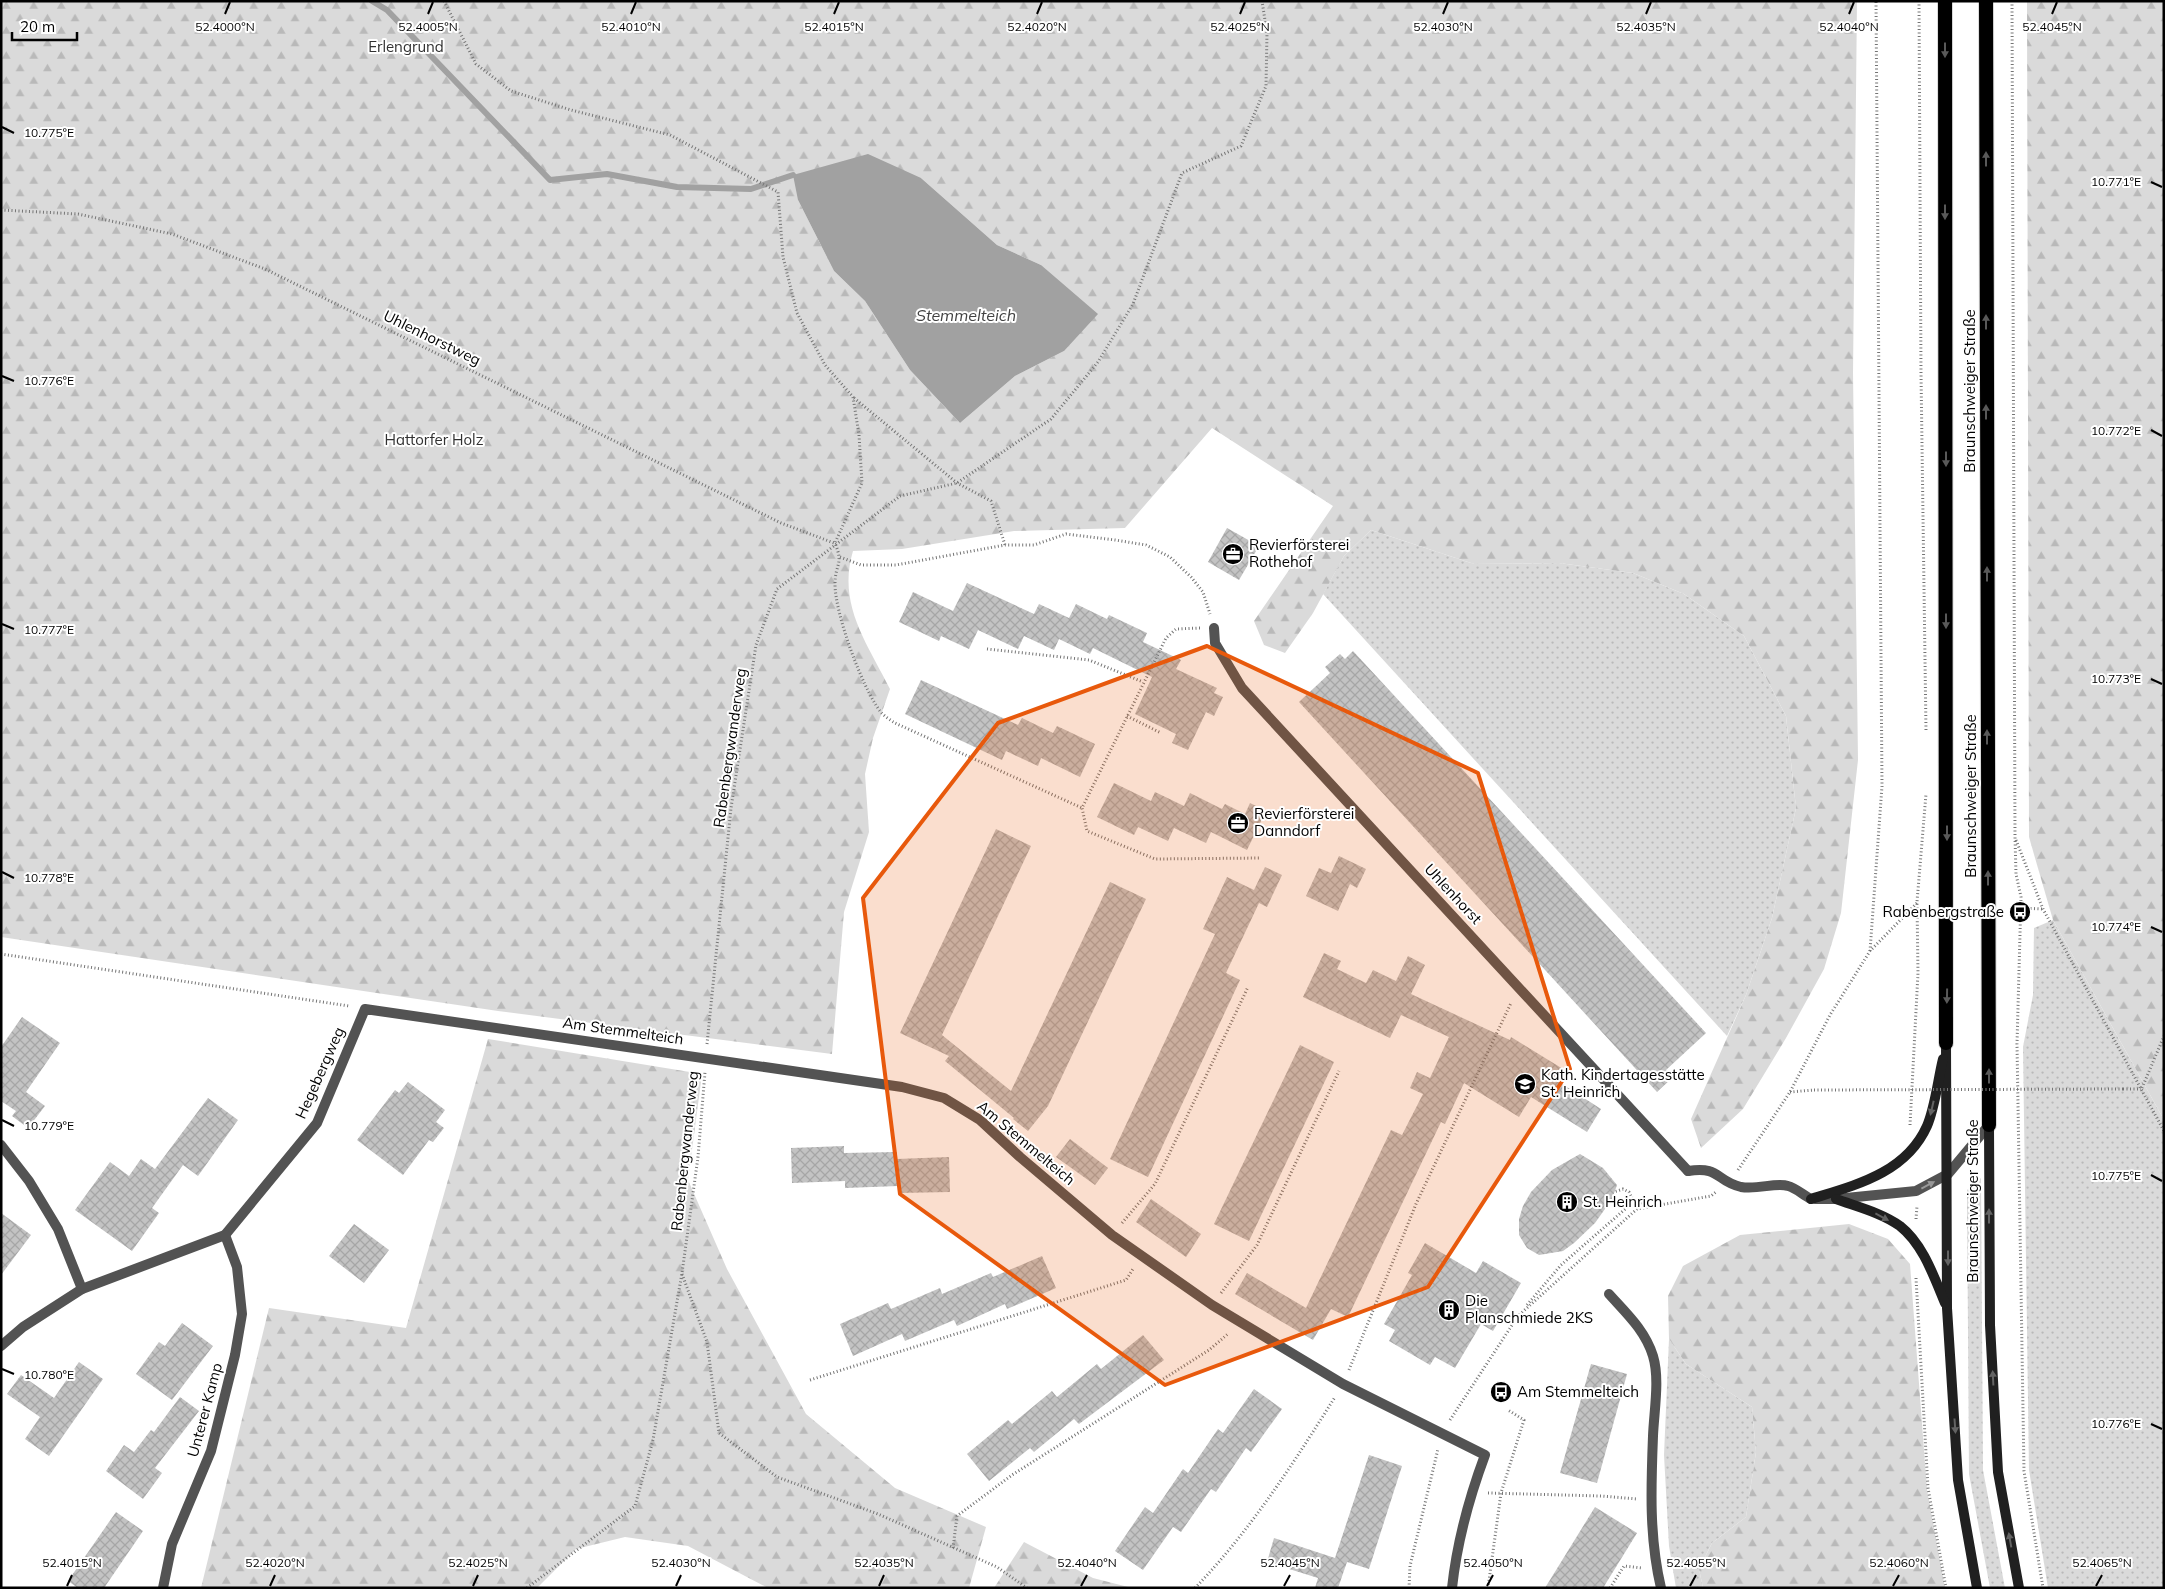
<svg xmlns="http://www.w3.org/2000/svg" width="2165" height="1589" font-family="Mulish,sans-serif">
<style>
.grass{fill:url(#grass-dots)}
.forest{fill:url(#forest-firs);fill-rule:evenodd}
.water{fill:#a1a1a1}
.lines{fill:none;stroke-linecap:round;stroke-linejoin:round}
.stream{stroke:#a1a1a1;stroke-width:6}
.building{fill:url(#building-cross-hatch)}
.trunk-casing{stroke:#dbdbdb;stroke-width:16}
.path{stroke:#757575;stroke-width:3;stroke-dasharray:1 2.5;stroke-linecap:butt}
.service{stroke:#535353;stroke-width:10}
.minor{stroke:#535353;stroke-width:10}
.secondary{stroke:#202020;stroke-width:10}
.trunk{stroke:#000;stroke-width:14}
.path-bridge{stroke:#757575;stroke-width:3;stroke-dasharray:1 2.5;stroke-linecap:butt}
.oneway{fill:#595959}
.oneway2{fill:#636363}
.oneway3{fill:#989898}
.marked{fill:#e8590c;fill-opacity:0.2;stroke:#e8590c;stroke-width:4;stroke-linejoin:round}
.ticks{fill:none;stroke:#000;stroke-width:2}
.labels{text-anchor:middle;stroke-width:4;stroke-linejoin:round;paint-order:stroke}
.park-label{font-size:15px;fill:#313131;stroke:#fff}
.street-label{font-size:15px;fill:#000;stroke:#fff}
.poi-label{font-size:15px;fill:#000;stroke:#fff;text-anchor:start}
.water-label{font-size:16px;font-style:italic;fill:#424242;stroke:#fff}
.ticks-label{font-size:12px;text-anchor:middle;fill:#000;stroke:#fff;stroke-width:4;stroke-linejoin:round;paint-order:stroke}
</style>
<defs>
<pattern id="grass-dots" width="8" height="8" patternUnits="userSpaceOnUse" patternTransform="scale(1.25)"><rect width="8" height="8" fill="#dadada"/><path d="M2 2h.1M6 6h.1" fill="none" stroke="#b9b9b9" stroke-width="1.8" stroke-linecap="round"/></pattern>
<pattern id="forest-firs" width="22" height="20" patternUnits="userSpaceOnUse" patternTransform="scale(1.25)"><rect width="22" height="20" fill="#dadada"/><path d="M5 1l3.5 6h-7zM16 11l3.5 6h-7z" fill="#b9b9b9"/></pattern>
<pattern id="building-cross-hatch" width="8" height="8" patternUnits="userSpaceOnUse" patternTransform="scale(1.25)"><rect width="8" height="8" fill="#c3c3c3"/><path d="M0 0l8 8M0 8l8-8" fill="none" stroke="#a6a6a6"/></pattern>
</defs>
<rect width="100%" height="100%" fill="#fff"/>
<g class="grass">
<path d="M1371,530l103,34 85,-1 74,10 51,21 60,42 42,80 10,92 -24,110 -26,77 -19,41 -404,-442 21,-38z"/>
<path d="M2053,920l111,200v468h-116l-19,-118 -6,-423 10,-52 1,-67z"/>
<path d="M1981,1178l2,292 22,118h-15l-21,-114 -2,-284z"/>
<path d="M1669,1339l17,25 66,43 4,45 -10,65 -34,26 -13,26 4,19h-27l-7,-42 -5,-91z"/>
</g>
<g class="forest">
<path d="M1,1h1856l-4,372 5,387 -17,153 -17,56 -38,69 -43,71 -42,39 -10,-29 55,-124 26,-77 24,-110 -10,-92 -42,-80 -60,-42 -51,-21 -74,-10 -85,1 -103,-34 -27,26 -31,57 -28,40 -21,-8 -10,-24 79,-115 -121,-78 -87,100 -111,3 -112,18 -49,2c-16,53 14,92 37,138l-17,49 -8,36 4,58 -25,80 -12,142 -334,-43 -497,-74zM921,178l76,67 44,20 23,86 -49,25 -55,47 -50,-53 -45,-69 -31,-30 -36,-71z"/>
<path d="M2027,1h137v1119l-111,-200 -24,-83z"/>
<path d="M488,1039l214,35 -14,106 39,89 79,145 89,74 91,39 -17,61h-201l-80,-42 -63,-9 -49,12 -39,39h-336l68,-280 137,20z"/>
<path d="M1849,1224l39,15 22,25 17,226 18,98h-242l-4,-19 13,-26 34,-26 10,-65 -4,-45 -66,-43 -17,-25 -1,-43 15,-30 57,-31z"/>
<path d="M1024,1542l69,36 39,10h-138z"/>
</g>
<path class="water" d="M868,154l53,24 76,67 44,20 57,49 -34,37 -49,25 -55,47 -50,-53 -45,-69 -31,-30 -36,-71 -5,-25z"/>
<g class="lines">
<path class="stream" d="M372,1l15,9 163,170 57,-6 70,13 74,2 42,-14"/>
</g>
<g class="building">
<path d="M1227,528l32,18 -20,34 -31,-18z"/>
<path d="M967,583l67,31 5,-10 30,14 7,-14 31,15 2,-4 38,18 -4,9 38,18 -5,9 41,19 -3,5 9,4 -9,19 -8,-4 -18,38 -16,-7 4,-9 -41,-20 17,-37 -59,-29 -3,6 -31,-15 -5,11 -30,-14 -6,13 -40,-19 -9,19 -28,-13 -2,5 -40,-19 14,-30 40,19z"/>
<path d="M1353,651l353,382 -40,37 7,7 -16,15 -358,-390 31,-29 -5,-6 15,-13 5,5z"/>
<path d="M921,680l97,45 4,-7 31,15 4,-7 38,18 -15,33 -39,-19 -3,8 -32,-15 -4,9 -97,-46z"/>
<path d="M1114,783l37,18 4,-9 29,14 6,-13 32,16 3,-5 20,10 5,-11 16,8 -19,39 -36,-18 -5,11 -32,-15 -6,13 -30,-14 -4,8 -37,-18z"/>
<path d="M996,829l35,17 -89,189 69,56 99,-209 36,17 -98,207 -20,25 -15,-12 1,-1 -69,-57 4,-5 -49,-23z"/>
<path d="M1339,856l27,13 -9,19 -7,-4 -12,27 -32,-15 13,-28 12,5z"/>
<path d="M1265,867l17,8 -15,32 -8,-4 -33,70 14,7 -92,197 -38,-18 105,-225 -12,-5 24,-52 27,13z"/>
<path d="M1324,953l17,8 -4,8 29,14 7,-13 23,11 12,-25 17,9 -14,29 99,46 1,-3 52,32 -7,11 45,29 -14,23 -56,-35 -12,20 -55,-34 -19,41 -4,-2 -93,195 -17,-8 -18,31 -78,-46 12,-21 59,35 85,-178 11,5 21,-41 -13,-6 7,-16 13,6 19,-41 -48,-22 -11,23 -87,-41z"/>
<path d="M22,1017l38,26 -34,49 19,14 -17,22 -16,-12 4,-5 -15,-10v-54z"/>
<path d="M1300,1045l34,17 -85,179 -35,-17z"/>
<path d="M408,1082l37,28 -9,12 8,6 -11,14 -4,-2 -26,35 -46,-35 38,-50 4,3z"/>
<path d="M208,1098l30,22 -40,56 -15,-11 -31,43 7,5 -27,38 -57,-41 35,-48 19,14 12,-17 14,10z"/>
<path d="M1070,1139l38,29 -13,17 -39,-28z"/>
<path d="M844,1146v7l53,-1v7l52,-2 1,35 -52,1v-7l-53,2v-7l-53,2 -1,-35z"/>
<path d="M1580,1154l23,14 14,17 -5,14 -17,24 -21,20 -11,8 -24,4 -12,-7 -8,-13v-16l4,-13 8,-14 21,-22z"/>
<path d="M1151,1199l50,35 -15,23 -50,-35z"/>
<path d="M1,1213l30,22 -30,40z"/>
<path d="M354,1224l35,26 -25,33 -35,-27z"/>
<path d="M1425,1243l51,30 7,-12 38,22 -28,48 -12,-7 -26,44 -20,-11 -5,8 -41,-24 6,-11 -11,-6 28,-49 -4,-2z"/>
<path d="M1042,1256l14,32 -49,21 -2,-5 -48,22 -3,-6 -49,21 -3,-7 -49,22 -13,-32 48,-21 3,6 49,-21 2,6 49,-21 2,4z"/>
<path d="M182,1323l31,23 -41,54 -36,-26 23,-32 6,4z"/>
<path d="M1143,1335l21,25 -85,64 -5,-5 -40,33 -4,-4 -41,33 -22,-27 41,-34 4,4 40,-33 5,6 40,-33 4,5z"/>
<path d="M79,1362l24,17 -54,77 -24,-17 15,-22 -33,-23 14,-19 33,23z"/>
<path d="M1591,1364l36,10 -30,109 -37,-10z"/>
<path d="M1254,1389l28,20 -31,43 -5,-4 -30,44 -5,-3 -30,43 -8,-5 -30,43 -28,-19 30,-44 8,6 30,-44 5,4 30,-44 5,4z"/>
<path d="M180,1397l19,14 -44,57 7,5 -19,26 -37,-28 18,-26 10,7 17,-22 3,2z"/>
<path d="M1369,1455l33,11 -33,103 -22,-7 -9,26h-23l3,-10 -51,-16 7,-24 61,20z"/>
<path d="M1595,1507l42,26 -34,55h-58z"/>
<path d="M116,1512l27,19 -39,57h-26l-10,-7z"/>
</g>
<g class="lines">
<g class="trunk-casing">
<g id="trunk">
<path d="M1945,1l1,1042"/>
<path d="M1986,1l3,1124"/>
</g>
</g>
<g class="path">
<path d="M444,1l32,63 35,27 60,19 99,25 108,57 5,65 14,56 28,52 28,32 6,38 3,48 -27,60c9,22 0,21 0,41 0,30 27,103 45,127 4,5 10,9 15,12l187,85"/>
<path d="M1919,1l2,372 5,358"/>
<path d="M2012,1l3,836 1,37 5,23 -4,147 7,427 19,117"/>
<path d="M1,210l77,4 94,20 93,35 516,254 53,20"/>
<path d="M854,398l103,85 34,18 14,44"/>
<path d="M840,557l21,8h35l109,-20h29l32,-11 49,6 31,5 24,12 21,20 12,15 7,22"/>
<path d="M1200,628l-24,1 -10,9 -84,170 5,23 68,28 106,-1"/>
<path d="M987,649l102,11 54,22"/>
<path d="M1127,716l34,17"/>
<path d="M2016,840l27,69 121,222"/>
<path d="M2020,908l23,1"/>
<path d="M1870,951l12,-165 -6,-785"/>
<path d="M1,954l348,52"/>
<path d="M707,1044l24,-236 25,-163 21,-56 123,-93 57,-13 94,-64 47,-57 35,-58 49,-131 59,-27 25,-60 1,-53 -5,-32"/>
<path d="M2142,1088l22,-52"/>
<path d="M2123,1089h18"/>
<path d="M1790,1092l24,-2"/>
<path d="M1910,1125l8,-152 -1,-71 9,-108"/>
<path d="M1738,1170l52,-78 40,-77 40,-64 47,-48"/>
<path d="M1632,1198l16,8"/>
<path d="M1916,1219l1,-13"/>
<path d="M1122,1223l33,-39 93,-197"/>
<path d="M682,1274l25,68 12,91 58,44 101,37 119,53 30,21"/>
<path d="M1916,1278l12,210 18,100"/>
<path d="M1221,1293l36,-48 82,-174"/>
<path d="M1527,1305l34,-40 70,-61 1,-6 -3,-6 -6,-3 -9,3"/>
<path d="M1349,1370l67,-166 95,-201"/>
<path d="M810,1380l316,-100 7,-11"/>
<path d="M1450,1420l68,-104 119,-107 74,-13 5,-4"/>
<path d="M1488,1493l113,3 36,3"/>
<path d="M953,1548l4,-32 55,-41 197,-125 20,-17"/>
<path d="M527,1588l108,-82 18,-66 29,-167 16,-116 7,-85"/>
<path d="M1195,1588c55,-57 98,-124 140,-191"/>
<path d="M1409,1588l1,-22 28,-117"/>
<path d="M1488,1588l13,-95 23,-73 -16,-10"/>
<path d="M1610,1588l14,-22 18,2"/>
</g>
<path class="service" d="M1688,1171c33,-5 27,10 53,16 17,3 35,-5 47,-1 8,2 15,9 23,13"/>
<g class="minor">
<path d="M1214,628l1,15 27,45 446,483"/>
<path d="M1,1145l28,36 29,48 24,60"/>
<path d="M1815,1199h21l80,-8 32,-17 41,-49"/>
<path d="M1609,1294c17,19 36,36 44,62 7,23 1,55 0,80 -2,51 -4,101 8,152"/>
<path d="M1,1346l22,-19 59,-38 143,-54 92,-112 48,-114 537,78 42,11 36,22 40,37 92,78 100,70 131,79 142,71c-16,43 -28,87 -33,133"/>
<path d="M163,1588l9,-44 39,-93 24,-96 7,-41 -5,-47 -12,-32"/>
</g>
<g class="secondary">
<path d="M1946,1043l1,265 11,172 19,108"/>
<path d="M1989,1125l1,200 8,147 21,116"/>
<path d="M1811,1199c45,-14 95,-26 116,-73 8,-18 11,-47 16,-67"/>
<path d="M1836,1199c22,8 46,14 64,27 23,18 34,51 45,77"/>
</g>
<use href="#trunk" class="trunk"/>
<path class="path-bridge" d="M1814,1090l309,-1"/>
</g>
<defs><path id="oneway-solid" d="M-6-.8H1V-3.2L6.5 0L1 3.2V.8H-6Z" transform="scale(1.25)"/></defs>
<g class="oneway">
<use href="#oneway-solid" transform="translate(1945 50) rotate(90)"/>
<use href="#oneway-solid" transform="translate(1986 159) rotate(-90)"/>
<use href="#oneway-solid" transform="translate(1945 212) rotate(90)"/>
<use href="#oneway-solid" transform="translate(1986 322) rotate(-90)"/>
<use href="#oneway-solid" transform="translate(1986 412) rotate(-90)"/>
<use href="#oneway-solid" transform="translate(1946 459) rotate(90)"/>
<use href="#oneway-solid" transform="translate(1987 574) rotate(-90)"/>
<use href="#oneway-solid" transform="translate(1946 621) rotate(90)"/>
<use href="#oneway-solid" transform="translate(1987 737) rotate(-90)"/>
<use href="#oneway-solid" transform="translate(1947 833) rotate(90)"/>
<use href="#oneway-solid" transform="translate(1988 878) rotate(-90)"/>
<use href="#oneway-solid" transform="translate(1947 996) rotate(91)"/>
<use href="#oneway-solid" transform="translate(1989 1076) rotate(-90)"/>
</g>
<g class="oneway2">
<use href="#oneway-solid" transform="translate(1932 1108) rotate(103)"/>
<use href="#oneway-solid" transform="translate(1989 1216) rotate(-90)"/>
<use href="#oneway-solid" transform="translate(1882 1217) rotate(28)"/>
<use href="#oneway-solid" transform="translate(1948 1258) rotate(90)"/>
<use href="#oneway-solid" transform="translate(1993 1378) rotate(-93)"/>
<use href="#oneway-solid" transform="translate(1955 1426) rotate(86)"/>
<use href="#oneway-solid" transform="translate(2010 1540) rotate(-100)"/>
</g>
<use class="oneway3" href="#oneway-solid" transform="translate(1928 1185) rotate(-28)"/>
<path class="marked" d="M1207,646l271,127 92,296 -142,218 -263,98 -265,-191 -37,-296 135,-175z"/>
<path class="ticks" d="M225,14l5,-12M428,14l5,-12M631,14l5,-12M834,14l5,-12M1037,14l5,-12M1240,14l5,-12M1443,14l5,-12M1646,14l5,-12M1849,14l5,-12M2052,14l5,-12M2,127l12,6M2151,182l11,5M2,376l12,5M2151,430l11,6M2,624l12,5M2151,679l11,5M2,872l12,6M2151,927l11,5M2,1120l12,6M2151,1175l11,6M2,1369l12,5M2151,1424l11,5M67,1586l5,-11M270,1586l5,-11M473,1586l5,-11M676,1586l5,-11M879,1586l5,-11M1081,1586l6,-11M1284,1586l6,-11M1487,1586l6,-11M1690,1586l6,-11M1893,1586l6,-11M2096,1586l6,-11"/>
<defs>
<g id="office-disc" transform="scale(1.125)"><circle r="9.5" fill="#000" stroke="#fff"/><path d="M-6-3h4V-5.5h4V-3h4V5H-6ZM-1-4.5V-3h2v-1.5ZM-6 0V1H6V0Z" fill="#fff"/></g>
<g id="bus-disc" transform="scale(1.125)"><circle r="9.5" fill="#000" stroke="#fff"/><path d="M-5-6H5V4H4V6H2V4H-2V6H-4V4H-5ZM-3.5-4V0h7V-4ZM-3.5 1.2v1.5H-2V1.2ZM2 1.2v1.5H3.5V1.2Z" fill="#fff"/></g>
<g id="school-disc" transform="scale(1.125)"><circle r="9.5" fill="#000" stroke="#fff"/><path d="M0-5L7-2L0 1L-7-2ZM-4 1L0 2.5L4 1V4Q0 6-4 4Z" fill="#fff"/></g>
<g id="building-disc" transform="scale(1.125)"><circle r="9.5" fill="#000" stroke="#fff"/><path d="M-4-6H4V6H1V3H-1V6H-4ZM-2.5-4.3h1.7v1.8h-1.7ZM.8-4.3h1.7v1.8H.8ZM-2.5-1h1.7V.8h-1.7ZM.8-1h1.7V.8H.8Z" fill="#fff"/></g>
</defs>
<g fill-rule="evenodd">
<use href="#office-disc" x="1233" y="554"/>
<use href="#office-disc" x="1238" y="823"/>
<use href="#bus-disc" x="2020" y="912"/>
<use href="#school-disc" x="1525" y="1084"/>
<use href="#building-disc" x="1567" y="1202"/>
<use href="#building-disc" x="1449" y="1310"/>
<use href="#bus-disc" x="1501" y="1392"/>
</g>
<g class="labels">
<g class="park-label">
<text x="406" y="52">Erlengrund</text>
<text x="434" y="445">Hattorfer Holz</text>
</g>
<g class="street-label">
<text transform="translate(432 338) rotate(26)" y="5">Uhlenhorstweg</text>
<text transform="translate(1970 391) rotate(-90)" y="5">Braunschweiger Straße</text>
<text transform="translate(730 748) rotate(-82)" y="5">Rabenbergwanderweg</text>
<text transform="translate(1971 796) rotate(-90)" y="5">Braunschweiger Straße</text>
<text transform="translate(1453 894) rotate(47)" y="5">Uhlenhorst</text>
<text transform="translate(623 1031) rotate(8)" y="5">Am Stemmelteich</text>
<text transform="translate(320 1073) rotate(-66)" y="5">Hegebergweg</text>
<text transform="translate(1026 1143) rotate(40)" y="5">Am Stemmelteich</text>
<text transform="translate(685 1151) rotate(-84)" y="5">Rabenbergwanderweg</text>
<text transform="translate(1973 1201) rotate(-90)" y="5">Braunschweiger Straße</text>
<text transform="translate(205 1410) rotate(-75)" y="5">Unterer Kamp</text>
</g>
<g class="poi-label">
<text x="1249" y="550">Revierförsterei<tspan x="1249" dy="17">Rothehof</tspan></text>
<text x="1254" y="819">Revierförsterei<tspan x="1254" dy="17">Danndorf</tspan></text>
<text x="2004" y="917" text-anchor="end">Rabenbergstraße</text>
<text x="1541" y="1080">Kath. Kindertagesstätte<tspan x="1541" dy="17">St. Heinrich</tspan></text>
<text x="1583" y="1207">St. Heinrich</text>
<text x="1465" y="1306">Die<tspan x="1465" dy="17">Planschmiede 2KS</tspan></text>
<text x="1517" y="1397">Am Stemmelteich</text>
</g>
<g class="water-label">
<text x="966" y="321">Stemmelteich</text>
</g>
</g>
<g class="ticks-label">
<text x="225" y="31">52.4000°N</text>
<text x="428" y="31">52.4005°N</text>
<text x="631" y="31">52.4010°N</text>
<text x="834" y="31">52.4015°N</text>
<text x="1037" y="31">52.4020°N</text>
<text x="1240" y="31">52.4025°N</text>
<text x="1443" y="31">52.4030°N</text>
<text x="1646" y="31">52.4035°N</text>
<text x="1849" y="31">52.4040°N</text>
<text x="2052" y="31">52.4045°N</text>
<text x="49" y="137">10.775°E</text>
<text x="2116" y="186">10.771°E</text>
<text x="49" y="385">10.776°E</text>
<text x="2116" y="435">10.772°E</text>
<text x="49" y="634">10.777°E</text>
<text x="2116" y="683">10.773°E</text>
<text x="49" y="882">10.778°E</text>
<text x="2116" y="931">10.774°E</text>
<text x="49" y="1130">10.779°E</text>
<text x="2116" y="1180">10.775°E</text>
<text x="49" y="1379">10.780°E</text>
<text x="2116" y="1428">10.776°E</text>
<text x="72" y="1567">52.4015°N</text>
<text x="275" y="1567">52.4020°N</text>
<text x="478" y="1567">52.4025°N</text>
<text x="681" y="1567">52.4030°N</text>
<text x="884" y="1567">52.4035°N</text>
<text x="1087" y="1567">52.4040°N</text>
<text x="1290" y="1567">52.4045°N</text>
<text x="1493" y="1567">52.4050°N</text>
<text x="1696" y="1567">52.4055°N</text>
<text x="1899" y="1567">52.4060°N</text>
<text x="2102" y="1567">52.4065°N</text>
</g>
<rect width="2165" height="1589" fill="none" stroke="#000000" stroke-width="5"/>
<path d="M12 32v8h65v-8" fill="none" stroke="#000000" stroke-width="2.5"/>
<text x="20" y="32" font-size="15" fill="#000000" stroke="#ffffff" stroke-width="4" paint-order="stroke">20 m</text>
</svg>
